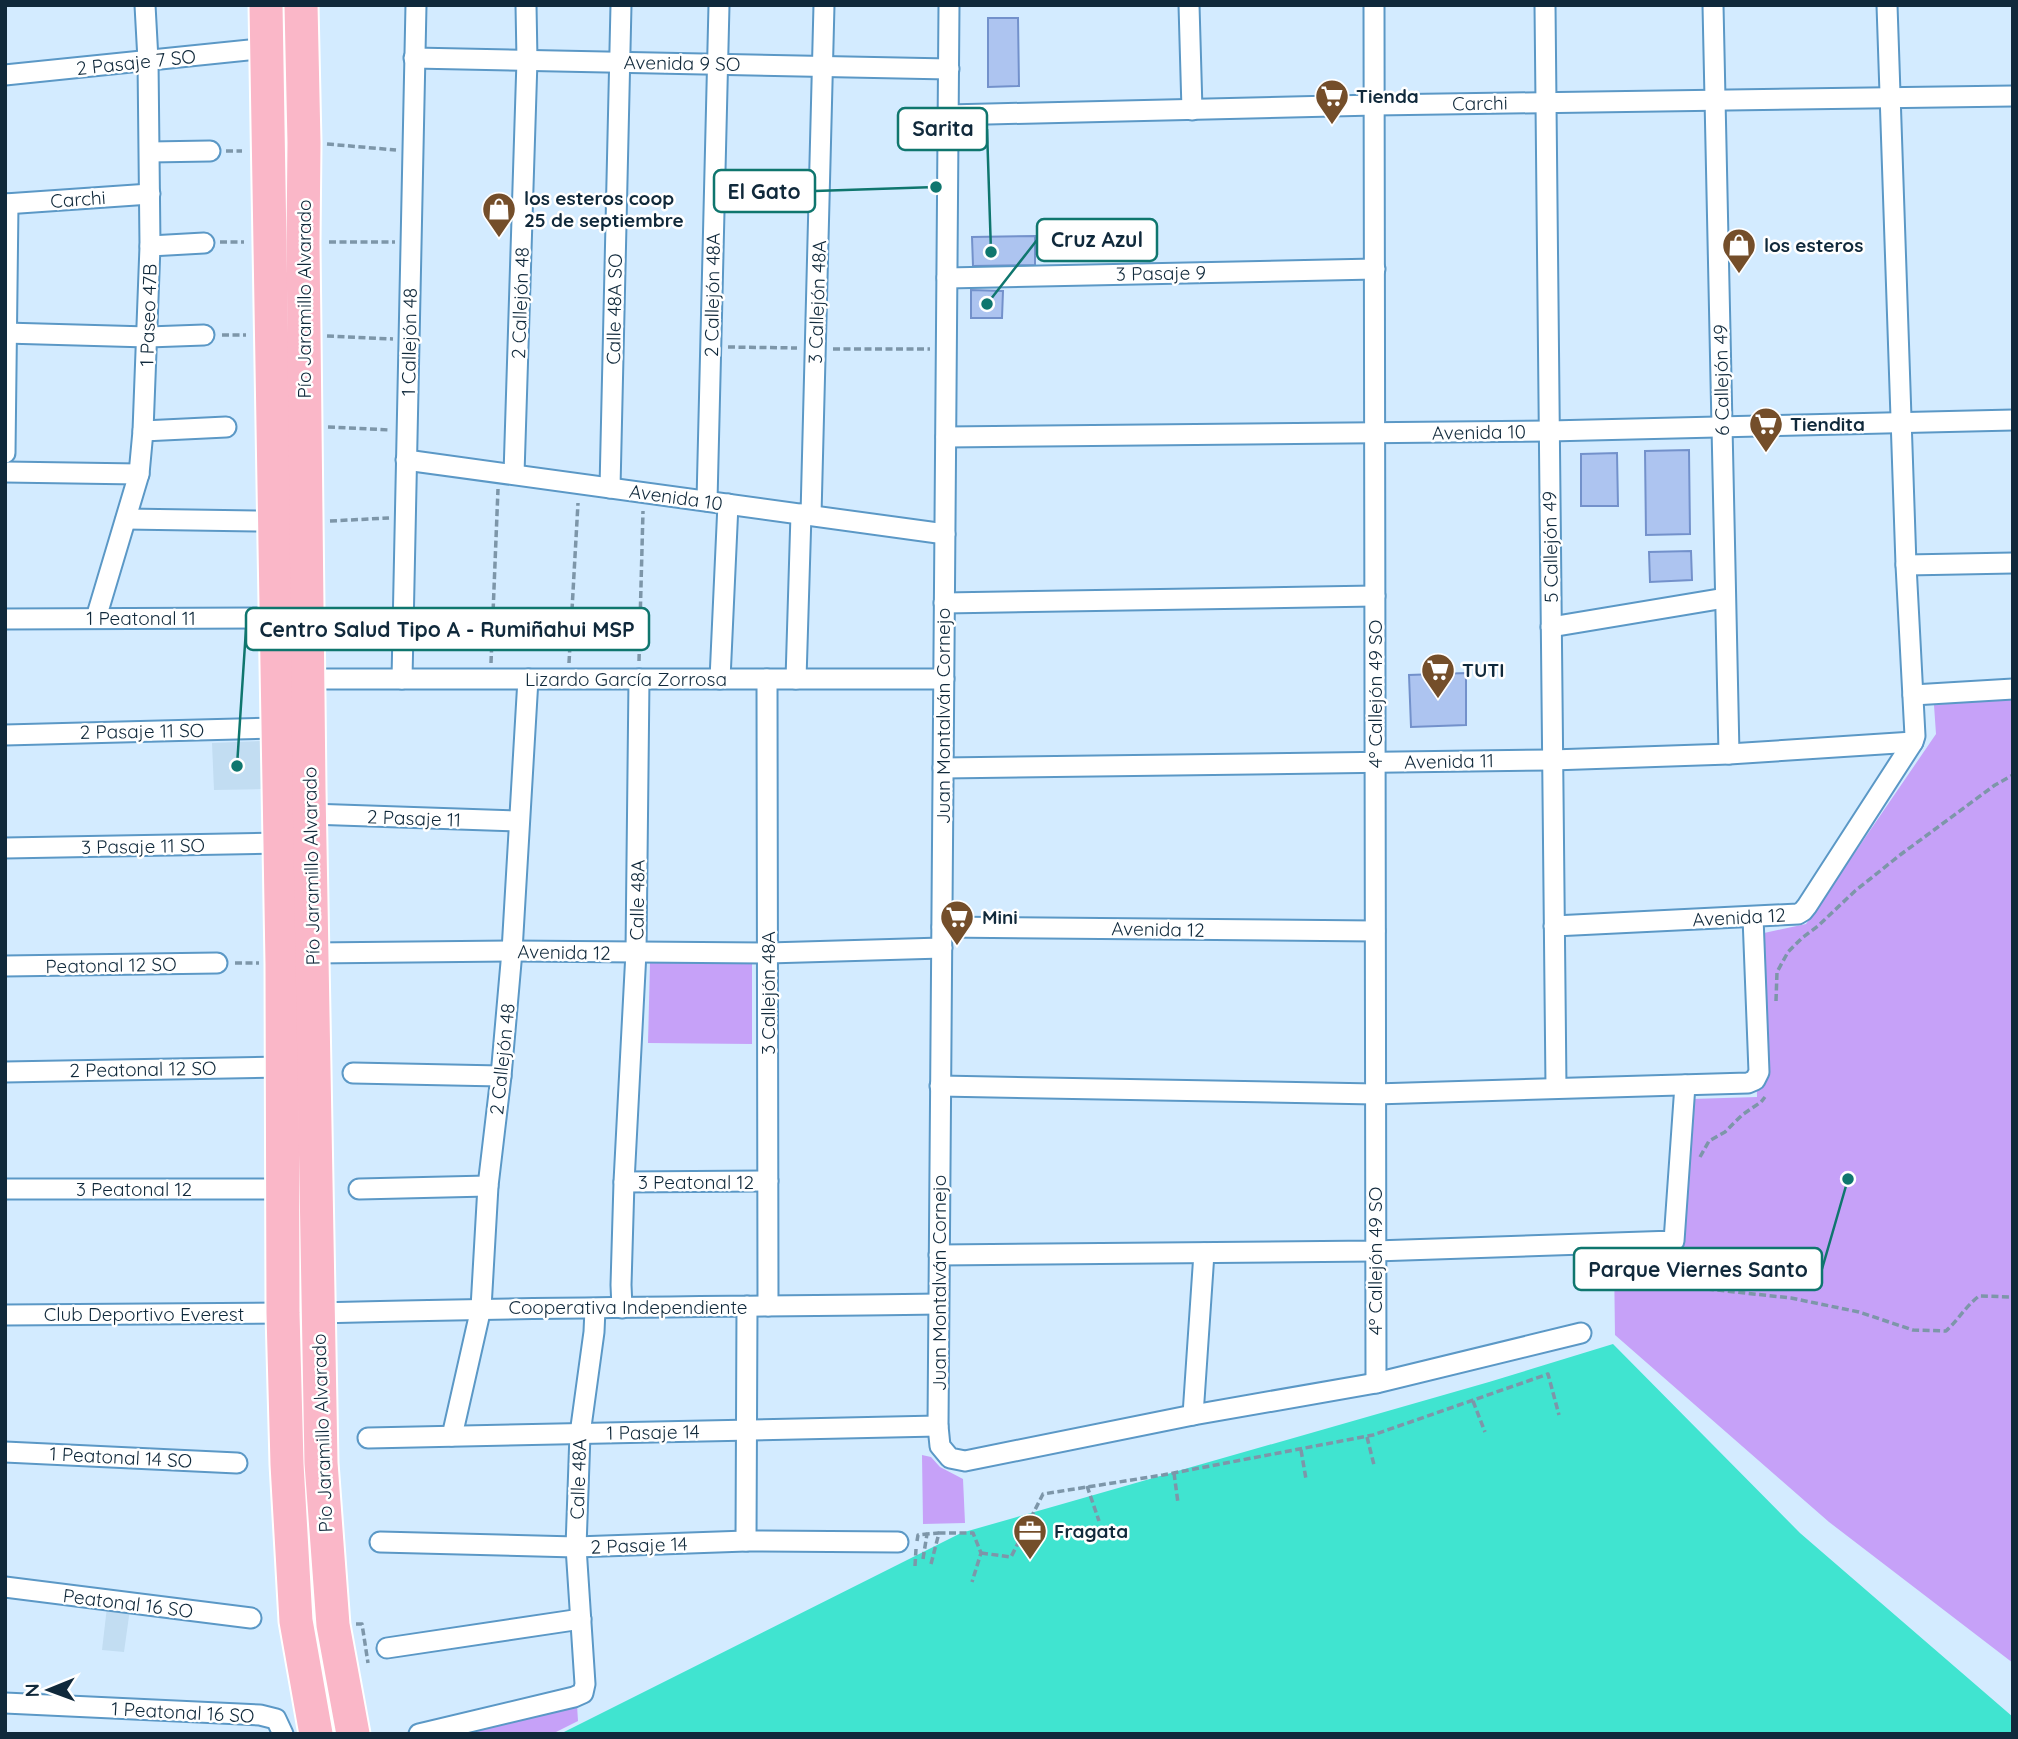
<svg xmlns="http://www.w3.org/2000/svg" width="2018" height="1739" font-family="Quicksand,sans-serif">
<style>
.built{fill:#c2ddf2}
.green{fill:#c6a1f8}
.water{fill:#40e4d0}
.building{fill:#adc4f0;stroke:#7391cb;stroke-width:2}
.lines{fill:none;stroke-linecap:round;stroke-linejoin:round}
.minor-casing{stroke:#5b98c6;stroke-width:23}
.trunk-casing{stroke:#fff;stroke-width:37}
.path{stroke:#7d96a9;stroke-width:3.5;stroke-dasharray:7 3.5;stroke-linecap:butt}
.minor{stroke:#fff;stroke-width:19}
.trunk{stroke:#fab7c8;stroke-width:33}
.labels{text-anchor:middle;stroke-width:5;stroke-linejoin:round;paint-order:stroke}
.street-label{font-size:19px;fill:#10293b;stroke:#fff}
.poi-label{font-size:19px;font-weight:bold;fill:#10293b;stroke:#fff;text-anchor:start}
.leader{fill:none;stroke:#0f766e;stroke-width:2.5}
.callout-dot{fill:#0f766e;stroke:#fff;stroke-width:2.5}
.callout{fill:#fff;stroke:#0f766e;stroke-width:2.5}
.callout-label{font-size:21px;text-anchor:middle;font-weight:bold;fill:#10293b}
</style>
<rect width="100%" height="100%" fill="#d3ebff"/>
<g class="built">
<path d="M262,741v48l-48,1 -2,-47z"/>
<path d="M107,1607l23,2 -6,43 -22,-2z"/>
</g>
<g class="green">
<path d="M2013,698v965l-184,-141 -214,-187 -1,-76 60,1 17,-161 66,-2 -2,-162 51,-11 130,-190 -2,-29z"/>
<path d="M752,962v82l-104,-1 2,-80z"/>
<path d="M922,1455l9,2 9,10 23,12 2,44 -42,1z"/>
<path d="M577,1705l1,16 -26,13h-85z"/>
</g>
<path class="water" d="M1613,1344l187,189 213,184v17h-1453l401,-201 528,-151z"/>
<g class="building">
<path d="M988,18h30l1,68 -31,1z"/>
<path d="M1035,236v29l-62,1 -1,-29z"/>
<path d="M971,290l32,1 -1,27h-31z"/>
<path d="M1689,450l1,84 -44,1 -1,-84z"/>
<path d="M1617,453l1,53h-37v-52z"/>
<path d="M1691,551l1,29 -42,2 -1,-30z"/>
<path d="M1466,673v52l-55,2 -2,-52z"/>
</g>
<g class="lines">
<g class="minor-casing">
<g id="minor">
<path d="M949,5l-11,1421 2,20 10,12 15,3 228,-46 183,-32 205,-50"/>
<path d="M1189,5l3,105"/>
<path d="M1374,5l2,1378"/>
<path d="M1545,5l11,1083"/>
<path d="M1713,5l16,749"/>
<path d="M414,58l535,11"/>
<path d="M5,75l263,-27"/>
<path d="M948,115l427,-10 638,-9"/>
<path d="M150,152l60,-1"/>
<path d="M5,204l145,-10"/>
<path d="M150,246l54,-3"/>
<path d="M947,278l428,-9"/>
<path d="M5,333l143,4 56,-2"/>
<path d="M143,431l83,-4"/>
<path d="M946,437l603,-6 464,-11"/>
<path d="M5,453l3,-249"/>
<path d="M406,460l539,74"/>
<path d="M5,472l134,2"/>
<path d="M514,474l13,-414 -1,-55"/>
<path d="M610,488l11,-483"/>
<path d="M707,501l12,-496"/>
<path d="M811,515l13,-510"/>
<path d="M126,519l130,2"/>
<path d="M1906,565l107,-2"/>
<path d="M944,603l431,-7"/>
<path d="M96,618l43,-144 4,-43 7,-185 -2,-186 -3,-55"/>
<path d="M5,619l272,-1"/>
<path d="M1551,627l174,-29"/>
<path d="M308,679h636"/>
<path d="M402,679l14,-674"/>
<path d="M720,679l8,-175"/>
<path d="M767,679l1,627"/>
<path d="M796,679l5,-165"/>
<path d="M1913,695l100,-6"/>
<path d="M5,735l273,-7"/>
<path d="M943,768l609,-8 177,-6 184,-12"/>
<path d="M310,814l209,7"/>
<path d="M5,848l275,-5"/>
<path d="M1554,926l244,-12 5,-3 4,-5 106,-164 2,-6 -9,-171 -19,-560"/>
<path d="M942,927l433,4"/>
<path d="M313,953l199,-2 256,2 174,-5"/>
<path d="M5,966l212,-3"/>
<path d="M5,1072l277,-5"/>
<path d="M353,1073l148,3"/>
<path d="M940,1086l435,8 373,-11 7,-3 4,-8 -6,-155"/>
<path d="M624,1182l144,-1"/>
<path d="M5,1189h259"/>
<path d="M359,1189l129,-3"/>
<path d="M939,1255l436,-4 299,-10 11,-156"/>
<path d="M622,1308l-1,-23 3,-103 12,-230 3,-273"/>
<path d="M318,1313c207,-6 414,-6 620,-9"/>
<path d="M5,1315l278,-2"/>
<path d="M1193,1415l11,-162"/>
<path d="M452,1436l29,-128 7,-122 13,-110 11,-125 16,-272"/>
<path d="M368,1438l570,-12"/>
<path d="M5,1452l232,11"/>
<path d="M746,1541l1,-235"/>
<path d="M380,1542l196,5 170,-6 152,1"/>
<path d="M5,1587l246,31"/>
<path d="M387,1648l194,-29"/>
<path d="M5,1703l255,12 16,4 7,15"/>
<path d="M419,1734l155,-37 9,-4 2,-9 -9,-137 4,-113 14,-102 1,-23"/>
</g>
</g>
<g class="trunk-casing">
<g id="trunk">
<path d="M266,5l16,959 1,349 4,151 9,157 20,113"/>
<path d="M301,5l3,138 -1,100 6,547 12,673 12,162 20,109"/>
</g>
</g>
<g class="path">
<path d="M327,144l69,6"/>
<path d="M226,151h16"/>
<path d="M220,242h24"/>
<path d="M329,242h66"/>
<path d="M222,335h24"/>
<path d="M327,336l66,3"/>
<path d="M728,347l69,1"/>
<path d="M833,349h97"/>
<path d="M328,427l62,3"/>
<path d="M330,521l59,-3"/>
<path d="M639,661l4,-150"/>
<path d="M491,663l7,-174"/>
<path d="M569,663l9,-160"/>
<path d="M235,963h24"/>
<path d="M1776,1001l1,-29 11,-20 14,-14 16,-12 37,-35 45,-36 95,-70 18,-10"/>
<path d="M1700,1157l9,-16 16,-9 17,-17 19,-13 4,-5"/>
<path d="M1683,1258l-1,7 9,12 16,12 84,9 68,14 54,18 33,1c12,-11 20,-25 33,-35l34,1"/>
<path d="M1473,1401l12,31"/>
<path d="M1367,1437l7,28"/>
<path d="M1301,1450l5,29"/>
<path d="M1174,1473l4,30"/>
<path d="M1087,1486l12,35"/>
<path d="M917,1541l1,-6 9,-1"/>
<path d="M981,1553l30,4 32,-63 120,-19 210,-40 175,-61 11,41"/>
<path d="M923,1559l4,-25 12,-1"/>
<path d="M931,1564l8,-31h34l8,20 -9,29"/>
<path d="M915,1566l1,-17"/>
<path d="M356,1624h6l6,39"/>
</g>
<use href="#minor" class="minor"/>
<use href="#trunk" class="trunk"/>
</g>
<defs>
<g id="supermarket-pin" transform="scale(1.75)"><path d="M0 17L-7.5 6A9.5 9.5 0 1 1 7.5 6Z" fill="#744e2a" stroke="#fff"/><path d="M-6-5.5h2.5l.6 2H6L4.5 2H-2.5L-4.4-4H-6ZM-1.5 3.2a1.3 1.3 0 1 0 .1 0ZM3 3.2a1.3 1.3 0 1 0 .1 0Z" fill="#fff"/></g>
<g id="shop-pin" transform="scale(1.75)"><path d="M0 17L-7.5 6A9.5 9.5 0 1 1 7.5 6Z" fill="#744e2a" stroke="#fff"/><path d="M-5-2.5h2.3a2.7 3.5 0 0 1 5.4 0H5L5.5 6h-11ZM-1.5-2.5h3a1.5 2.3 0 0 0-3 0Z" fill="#fff"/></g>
<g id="office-pin" transform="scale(1.75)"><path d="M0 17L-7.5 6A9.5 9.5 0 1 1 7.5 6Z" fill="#744e2a" stroke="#fff"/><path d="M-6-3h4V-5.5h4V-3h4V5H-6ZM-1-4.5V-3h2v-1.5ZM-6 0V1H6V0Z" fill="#fff"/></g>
</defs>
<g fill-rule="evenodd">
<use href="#supermarket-pin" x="1332" y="96"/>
<use href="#shop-pin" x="499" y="209"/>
<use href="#shop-pin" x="1739" y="245"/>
<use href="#supermarket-pin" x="1766" y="424"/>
<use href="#supermarket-pin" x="1438" y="670"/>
<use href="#supermarket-pin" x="957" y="917"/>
<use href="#office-pin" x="1030" y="1531"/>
</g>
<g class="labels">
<g class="street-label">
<text transform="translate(136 62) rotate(-6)" y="7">2 Pasaje 7 SO</text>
<text transform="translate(682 63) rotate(1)" y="7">Avenida 9 SO</text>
<text transform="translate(1480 103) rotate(-1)" y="7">Carchi</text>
<text transform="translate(78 199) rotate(-4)" y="7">Carchi</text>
<text transform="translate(1161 273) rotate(-1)" y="7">3 Pasaje 9</text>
<text transform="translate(712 295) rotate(-89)" y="7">2 Callejón 48A</text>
<text transform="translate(304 299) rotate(-90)" y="7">Pío Jaramillo Alvarado</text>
<text transform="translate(817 302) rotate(-88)" y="7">3 Callejón 48A</text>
<text transform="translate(520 303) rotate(-88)" y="7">2 Callejón 48</text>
<text transform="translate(614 309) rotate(-89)" y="7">Calle 48A SO</text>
<text transform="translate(148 315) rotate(-88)" y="7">1 Paseo 47B</text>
<text transform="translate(409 342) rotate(-89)" y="7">1 Callejón 48</text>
<text transform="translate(1721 380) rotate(-91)" y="7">6 Callejón 49</text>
<text transform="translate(1479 432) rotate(-1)" y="7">Avenida 10</text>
<text transform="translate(676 497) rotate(8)" y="7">Avenida 10</text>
<text transform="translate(1550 547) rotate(-91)" y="7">5 Callejón 49</text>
<text x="141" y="625">1 Peatonal 11</text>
<text x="626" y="686">Lizardo García Zorrosa</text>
<text transform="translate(1375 694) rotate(-90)" y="7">4º Callejón 49 SO</text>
<text transform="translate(943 716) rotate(-90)" y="7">Juan Montalván Cornejo</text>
<text transform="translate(142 731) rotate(-1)" y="7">2 Pasaje 11 SO</text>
<text transform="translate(1449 761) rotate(-1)" y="7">Avenida 11</text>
<text transform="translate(414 818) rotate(2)" y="7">2 Pasaje 11</text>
<text transform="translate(143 846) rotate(-1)" y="7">3 Pasaje 11 SO</text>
<text transform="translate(311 866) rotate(-91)" y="7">Pío Jaramillo Alvarado</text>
<text transform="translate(637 900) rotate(-89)" y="7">Calle 48A</text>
<text transform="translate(1739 917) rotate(-3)" y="7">Avenida 12</text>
<text transform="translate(1158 929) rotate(1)" y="7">Avenida 12</text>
<text transform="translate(564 952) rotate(1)" y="7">Avenida 12</text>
<text transform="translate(111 965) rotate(-1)" y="7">Peatonal 12 SO</text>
<text transform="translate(768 993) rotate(-90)" y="7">3 Callejón 48A</text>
<text transform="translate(502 1059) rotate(-84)" y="7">2 Callejón 48</text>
<text transform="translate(143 1069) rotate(-1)" y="7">2 Peatonal 12 SO</text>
<text x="696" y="1189">3 Peatonal 12</text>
<text x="134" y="1196">3 Peatonal 12</text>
<text transform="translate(1375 1261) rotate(-90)" y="7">4º Callejón 49 SO</text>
<text transform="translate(939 1283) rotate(-90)" y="7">Juan Montalván Cornejo</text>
<text x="628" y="1314">Cooperativa Independiente</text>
<text x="144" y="1321">Club Deportivo Everest</text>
<text transform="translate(653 1432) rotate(-1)" y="7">1 Pasaje 14</text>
<text transform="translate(322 1433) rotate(-92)" y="7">Pío Jaramillo Alvarado</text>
<text transform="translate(121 1457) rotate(3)" y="7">1 Peatonal 14 SO</text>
<text transform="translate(578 1479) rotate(-88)" y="7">Calle 48A</text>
<text transform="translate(639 1545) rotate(-2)" y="7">2 Pasaje 14</text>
<text transform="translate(128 1603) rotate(7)" y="7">Peatonal 16 SO</text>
<text transform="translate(183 1712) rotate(3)" y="7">1 Peatonal 16 SO</text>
</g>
<g class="poi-label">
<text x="1356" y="103">Tienda</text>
<text x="524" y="205">los esteros coop<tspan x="524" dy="22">25 de septiembre</tspan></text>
<text x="1764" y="252">los esteros</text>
<text x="1790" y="431">Tiendita</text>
<text x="1462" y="677">TUTI</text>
<text x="982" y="924">Mini</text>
<text x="1054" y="1538">Fragata</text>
</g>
</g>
<path class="leader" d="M991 252L987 129M936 187L815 191M987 304L1037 240M237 766L246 629M1848 1179L1822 1269"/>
<g class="callout-dot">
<circle cx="991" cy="252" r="7"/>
<circle cx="936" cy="187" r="7"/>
<circle cx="987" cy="304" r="7"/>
<circle cx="237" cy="766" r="7"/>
<circle cx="1848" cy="1179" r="7"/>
</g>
<g class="callout">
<rect x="898" y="108" width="89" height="42" rx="7"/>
<rect x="714" y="170" width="101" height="42" rx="7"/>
<rect x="1037" y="219" width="120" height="42" rx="7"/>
<rect x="246" y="608" width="403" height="42" rx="7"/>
<rect x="1574" y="1248" width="248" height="42" rx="7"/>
</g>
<g class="callout-label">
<text x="943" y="136">Sarita</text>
<text x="764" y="199">El Gato</text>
<text x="1097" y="247">Cruz Azul</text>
<text x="447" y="637">Centro Salud Tipo A - Rumiñahui MSP</text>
<text x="1698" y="1277">Parque Viernes Santo</text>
</g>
<rect width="2018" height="1739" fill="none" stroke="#10293b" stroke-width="14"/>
<g transform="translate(49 1690) rotate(269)" stroke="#ffffff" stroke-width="5" paint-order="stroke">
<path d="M0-5L12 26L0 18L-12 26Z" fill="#10293b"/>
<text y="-10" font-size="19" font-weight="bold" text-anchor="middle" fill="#10293b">N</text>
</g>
</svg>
